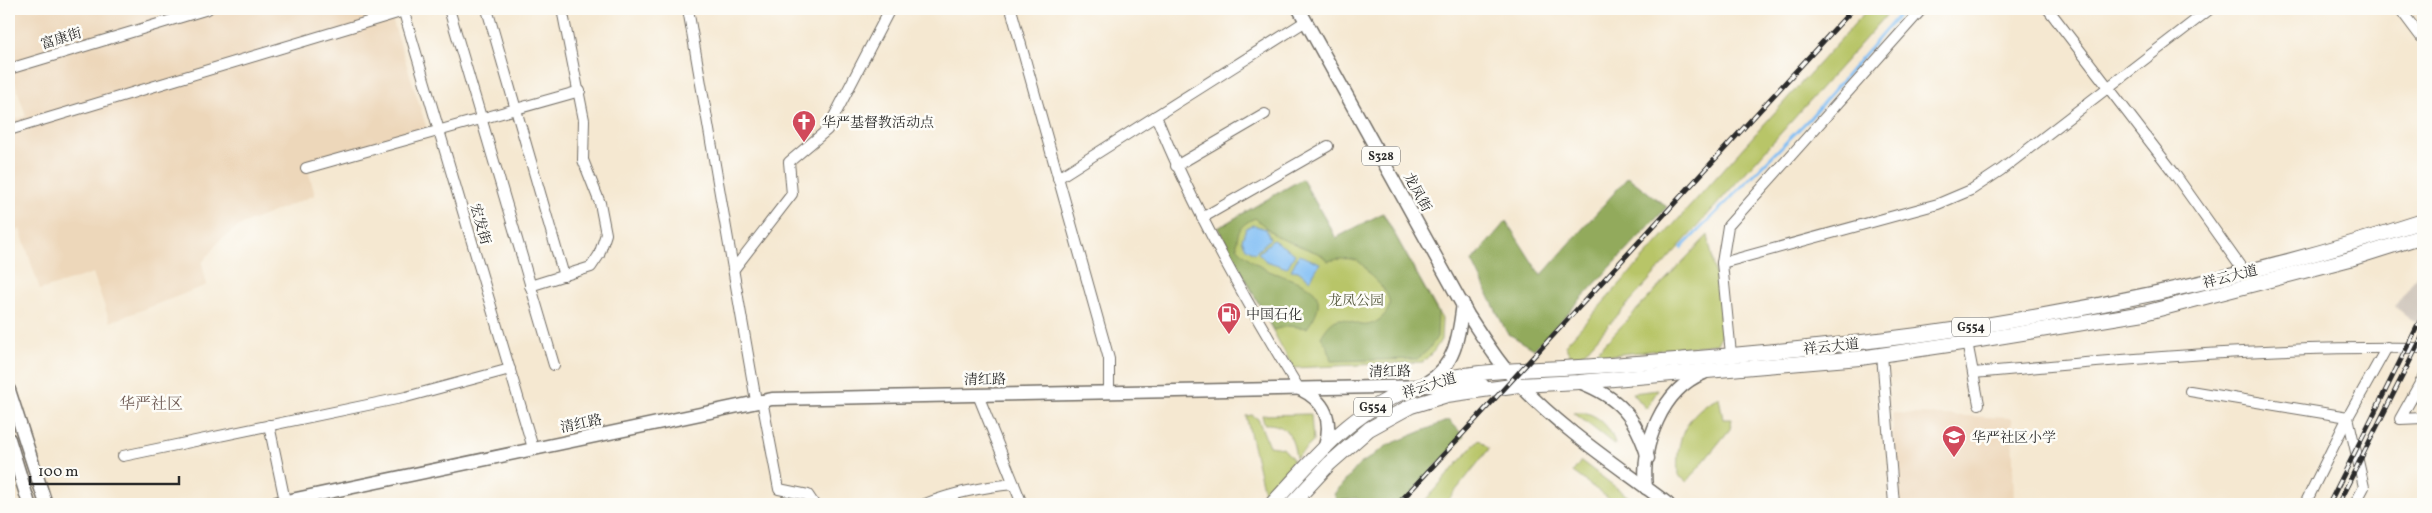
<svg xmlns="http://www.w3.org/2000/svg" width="2432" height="513" font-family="Vollkorn,'Noto Serif SC',serif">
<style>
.built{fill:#edd7ba}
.industrial{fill:#ccc2b8}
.green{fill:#b8c567;stroke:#727849}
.forest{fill:#92aa5c;stroke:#5e6a44}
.water{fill:#80bef4;stroke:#567490}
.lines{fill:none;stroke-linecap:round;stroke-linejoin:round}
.stream{stroke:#80bef4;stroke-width:3}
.minor-casing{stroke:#726d65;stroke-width:12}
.major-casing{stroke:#726d65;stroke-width:15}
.highway-casing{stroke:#726d65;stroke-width:16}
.minor{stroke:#fff;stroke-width:10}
.major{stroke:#fff;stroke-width:12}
.highway{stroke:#fff;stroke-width:14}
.rail-casing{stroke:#2b2b2b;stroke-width:5}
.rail{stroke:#fdfcf7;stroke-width:3;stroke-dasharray:9;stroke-linecap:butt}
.labels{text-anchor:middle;stroke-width:5;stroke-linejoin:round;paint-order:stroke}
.shield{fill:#fdfcf7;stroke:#6a6a68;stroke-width:1}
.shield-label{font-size:12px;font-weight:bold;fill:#2b2b2b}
.street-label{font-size:14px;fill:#2b2b2b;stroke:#fdfcf7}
.poi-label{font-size:14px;fill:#2b2b2b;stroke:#fdfcf7;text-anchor:start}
.park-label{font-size:14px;fill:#55593d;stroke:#fdfcf7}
.quarter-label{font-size:16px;fill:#6f5b54;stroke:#fdfcf7}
</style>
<rect width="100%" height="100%" fill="#fdfcf7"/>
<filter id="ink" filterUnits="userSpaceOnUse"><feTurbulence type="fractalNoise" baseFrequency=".02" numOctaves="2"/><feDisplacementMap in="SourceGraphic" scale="10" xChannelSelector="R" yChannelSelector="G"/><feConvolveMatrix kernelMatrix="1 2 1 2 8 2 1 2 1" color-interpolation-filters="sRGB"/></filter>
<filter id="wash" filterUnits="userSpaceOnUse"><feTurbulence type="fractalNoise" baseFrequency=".0096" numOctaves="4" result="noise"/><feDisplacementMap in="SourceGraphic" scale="20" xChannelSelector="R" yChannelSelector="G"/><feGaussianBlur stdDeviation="1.12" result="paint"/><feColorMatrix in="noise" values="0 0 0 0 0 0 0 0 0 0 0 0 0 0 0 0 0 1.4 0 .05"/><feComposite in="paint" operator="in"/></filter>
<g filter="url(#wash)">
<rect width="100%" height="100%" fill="#f5e8d1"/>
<g class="built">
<path d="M9,9h380l39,123 -121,34 8,29 -74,30 -21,15 -18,23 5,22 -97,37 -17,-49 -53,17 -20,-61 -7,2 -4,-11v-99l17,-5 -17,-52z"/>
<path d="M1892,413l120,5 2,86h-116z"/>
</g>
<path class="industrial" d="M2423,267v61l-28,-21z"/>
<g class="green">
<path d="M1868,9h24l-310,346 -12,1 -5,-11z"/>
<path d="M1302,179l34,59 47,-25 59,106 -1,21 -7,11 -11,11 -130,6 -75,-140z"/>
<path d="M1708,235l17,92 -8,17 -125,13z"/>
<path d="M1658,390l-12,19 -13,-16z"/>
<path d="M1719,397l4,22h9l-2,10 -43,53 -9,-7c-3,-35 8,-63 41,-78z"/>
<path d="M1587,413c15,5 25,17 28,32l-41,-32z"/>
<path d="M1311,414l2,28 -17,16c-3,-20 -8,-35 -32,-34l-2,-9z"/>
<path d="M1252,415l6,4 11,27 14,2 10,11 -2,6 -27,27 -18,-76z"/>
<path d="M1479,439l10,10 -44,55h-23z"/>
<path d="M1581,461l57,43h-22l-43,-32z"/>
</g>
<g class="forest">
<path d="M1628,177l39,30 -133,142 -27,-16 -35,-72 34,-40 35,55z"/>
<path d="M1302,179l34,59 47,-25 55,100 -1,24 -9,13 -11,9 -86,2 -3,-14 -7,-10c23,-40 31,2 58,-17 21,-16 5,-32 -8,-44 -4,-5 -7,-11 -13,-15 -8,-4 -21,-2 -30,0l-8,-7 -43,-17 -22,-19c-14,6 -19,14 -18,29 8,9 18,17 28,22 28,14 75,15 42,59l-19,-2 -15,4 -55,-102z"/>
<path d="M1449,420l15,16 -63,68h-42l-2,-6 -20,3 -3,-7 25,-29 29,-20z"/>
</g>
<g class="water">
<path d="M1253,225l13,4 4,10 -15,14 -9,-5 -4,-8 4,-12z"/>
<path d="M1273,240l22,14 -8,14 -21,-7 -8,-8z"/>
<path d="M1299,255l21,8 -10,17 -12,-9 -7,-1z"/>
</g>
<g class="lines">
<path class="stream" d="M1681,248l128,-129 95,-110"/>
</g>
</g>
<g filter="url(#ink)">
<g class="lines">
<g class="minor-casing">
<g id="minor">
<path d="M403,9l130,439"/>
<path d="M449,9l105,356"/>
<path d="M487,9l77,267"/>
<path d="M688,9l68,392"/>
<path d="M1011,9l98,350v33"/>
<path d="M2048,9l126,164 71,100"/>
<path d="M2400,9l21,28 2,-2"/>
<path d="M9,69l199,-60"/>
<path d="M1156,116c38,94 89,184 142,271"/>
<path d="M9,130l395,-119"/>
<path d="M1176,166l89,-52"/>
<path d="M306,168l274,-77"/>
<path d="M1058,178l248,-157"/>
<path d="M1202,218l126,-72"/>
<path d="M1722,263l216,-59 33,-14 30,-20 209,-161"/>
<path d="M734,269l58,-75 -3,-32 38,-32 63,-121"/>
<path d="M530,286l61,-19 8,-12 7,-21 -6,-31 -17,-43 1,-40 -22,-111"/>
<path d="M1967,342l12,62"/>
<path d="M1731,354l-9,-91 6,-37 194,-217"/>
<path d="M1882,355l12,149"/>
<path d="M1973,373c150,-14 300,-27 450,-25"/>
<path d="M2423,378l-23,41 23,-1"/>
<path d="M2190,391l158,26 16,70 -9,17"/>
<path d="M978,395l44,109"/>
<path d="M762,400l17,89 29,6 6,9"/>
<path d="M269,425l16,76"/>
<path d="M123,456l283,-59 104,-28"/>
<path d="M925,504c30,-12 57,-17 89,-20"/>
<path d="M2305,504l43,-87 39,-70"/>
</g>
</g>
<g class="major-casing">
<g id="major">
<path d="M1299,9l169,306c16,24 32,51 53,71 43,45 97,80 147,118"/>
<path d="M1579,382c40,15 57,35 69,76"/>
<path d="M1426,383c30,-17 33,-48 37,-80"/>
<path d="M1300,389c25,12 33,31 25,57"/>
<path d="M9,390l37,114"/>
<path d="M9,439l20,65"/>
<path d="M1646,488c-5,-43 16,-99 58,-115"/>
<path d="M272,504l500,-105 711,-14"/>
</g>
</g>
<g class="highway-casing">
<g id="highway">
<path d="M1272,504c45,-48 80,-95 145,-117 53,-19 108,-16 162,-20 73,-4 146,-11 219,-18 212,-21 422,-62 625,-128"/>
<path d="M1292,504l37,-40 40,-35 42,-23 36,-11 72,-10 60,-3 281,-24 95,-14 189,-31 206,-54 73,-23"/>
</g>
</g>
<use href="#minor" class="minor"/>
<use href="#major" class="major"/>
<use href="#highway" class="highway"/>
<g class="rail-casing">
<g id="rail">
<path d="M1398,504l455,-495"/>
<path d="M2329,504l94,-189"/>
<path d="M2338,504l85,-169"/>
</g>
</g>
<use href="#rail" class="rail"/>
</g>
</g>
<defs>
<g id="church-pin" transform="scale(1.25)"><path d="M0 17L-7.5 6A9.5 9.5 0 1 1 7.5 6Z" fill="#d1495b" stroke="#fdfcf7"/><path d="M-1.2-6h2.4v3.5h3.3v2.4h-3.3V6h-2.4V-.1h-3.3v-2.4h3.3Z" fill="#fff"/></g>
<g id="fuel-pin" transform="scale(1.25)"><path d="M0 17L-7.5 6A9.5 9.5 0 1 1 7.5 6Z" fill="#d1495b" stroke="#fdfcf7"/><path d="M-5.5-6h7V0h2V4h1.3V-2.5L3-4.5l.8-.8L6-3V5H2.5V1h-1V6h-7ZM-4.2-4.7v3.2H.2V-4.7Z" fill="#fff"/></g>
<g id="school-pin" transform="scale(1.25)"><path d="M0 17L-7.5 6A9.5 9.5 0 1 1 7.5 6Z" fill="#d1495b" stroke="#fdfcf7"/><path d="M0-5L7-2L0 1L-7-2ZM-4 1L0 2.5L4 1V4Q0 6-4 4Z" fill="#fff"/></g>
</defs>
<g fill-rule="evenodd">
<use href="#church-pin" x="804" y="122"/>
<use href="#fuel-pin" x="1229" y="314"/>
<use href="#school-pin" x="1954" y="437"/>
</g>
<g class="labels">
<g class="shield">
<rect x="1362" y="146.5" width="38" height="19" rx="4"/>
<rect x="1952" y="317.5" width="38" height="19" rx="4"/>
<rect x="1354" y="397.5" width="38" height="19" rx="4"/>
</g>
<g class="shield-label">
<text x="1381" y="160">S328</text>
<text x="1971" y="331">G554</text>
<text x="1373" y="411">G554</text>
</g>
<g class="street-label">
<text transform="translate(61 38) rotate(-17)" y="5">富康街</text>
<text transform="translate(1418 192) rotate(61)" y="5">龙凤街</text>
<text transform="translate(481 224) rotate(74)" y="5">宏发街</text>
<text transform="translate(2230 276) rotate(-14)" y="5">祥云大道</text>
<text transform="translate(1831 346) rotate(-6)" y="5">祥云大道</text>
<text transform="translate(1390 371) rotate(-1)" y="5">清红路</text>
<text transform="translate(985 379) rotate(-1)" y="5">清红路</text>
<text transform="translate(1429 385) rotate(-17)" y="5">祥云大道</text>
<text transform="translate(581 423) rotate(-12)" y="5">清红路</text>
</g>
<g class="poi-label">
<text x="822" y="127">华严基督教活动点</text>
<text x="1246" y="319">中国石化</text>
<text x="1972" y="442">华严社区小学</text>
</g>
<g class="park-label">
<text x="1356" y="305">龙凤公园</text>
</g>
<g class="quarter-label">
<text x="151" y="409">华严社区</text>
</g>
</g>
<rect width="2432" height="513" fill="none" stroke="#fdfcf7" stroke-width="30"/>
<path d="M30 476v8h149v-8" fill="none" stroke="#2b2b2b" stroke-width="2.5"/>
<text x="38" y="476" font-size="15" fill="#2b2b2b" stroke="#fdfcf7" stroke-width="4" paint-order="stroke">100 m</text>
</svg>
